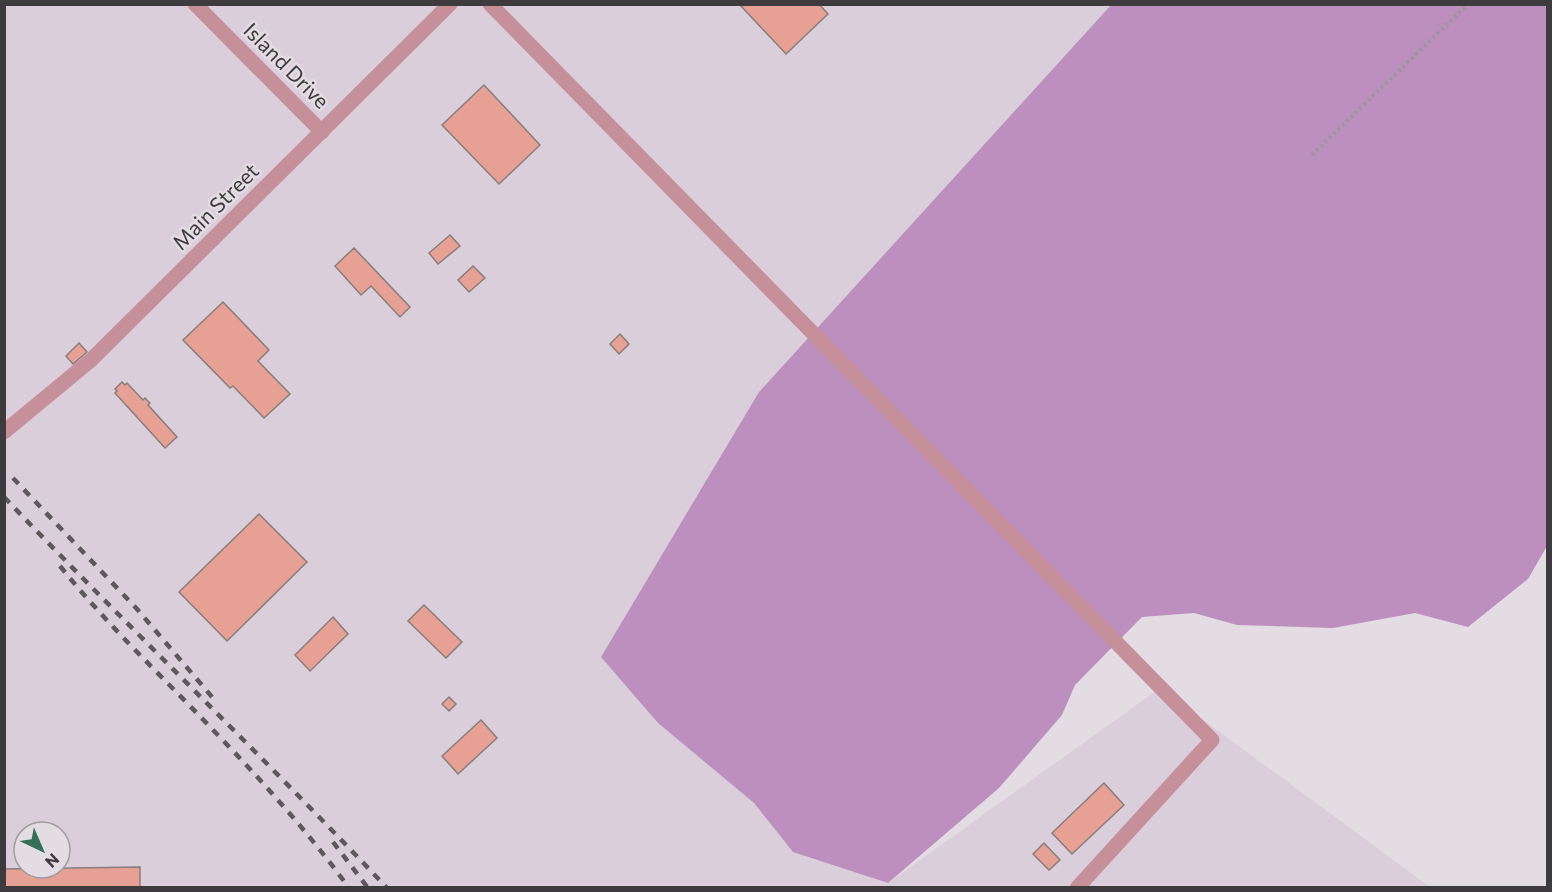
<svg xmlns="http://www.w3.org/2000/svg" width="1552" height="892" font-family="Commissioner,sans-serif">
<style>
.built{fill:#dbcedb;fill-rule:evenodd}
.forest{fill:#bd8fbf}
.building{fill:#e6a094;stroke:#887e7c;stroke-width:1.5}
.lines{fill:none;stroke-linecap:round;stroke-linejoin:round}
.path{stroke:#9d979d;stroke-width:4;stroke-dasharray:3 3;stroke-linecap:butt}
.minor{stroke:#c5909a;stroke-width:15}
.rail{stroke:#5c585c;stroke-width:4.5;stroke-dasharray:8 8;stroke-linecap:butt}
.labels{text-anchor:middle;stroke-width:5;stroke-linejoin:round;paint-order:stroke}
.street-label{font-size:21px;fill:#3e3b3e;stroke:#e3dce3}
</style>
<rect width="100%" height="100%" fill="#e3dce3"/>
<path class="built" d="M5,4l1106,1 -352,387 -101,331 96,80 39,48 95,32 272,-195 270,199 -1425,1zM24,832h36v36h-36z"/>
<path class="forest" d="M1111,5h436v541l-19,33 -60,48 -53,-14 -82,15 -96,-3 -43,-12 -52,4 -67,68 -13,30 -63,73 -111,95 -95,-31 -39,-49 -96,-80 -57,-66 158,-265z"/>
<g class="building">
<path d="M739,4h80l9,10 -42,40z"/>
<path d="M484,85l56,60 -41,39 -57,-59z"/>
<path d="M450,235l10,11 -22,18 -9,-11z"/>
<path d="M354,248l56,59 -10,10 -29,-31 -10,9 -26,-29z"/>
<path d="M473,266l12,12 -16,14 -11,-12z"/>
<path d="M223,302l46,48 -11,11 32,33 -26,24 -31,-32 -3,2 -47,-48z"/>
<path d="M620,334l9,10 -10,10 -9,-10z"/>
<path d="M79,343l8,9 -14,12 -7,-8z"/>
<path d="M122,382l3,3 2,-2 16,17 2,-2 5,5 -2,2 29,32 -12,11 -50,-55 2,-2 -2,-2z"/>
<path d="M259,514l48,48 -80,79 -48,-49z"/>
<path d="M424,605l38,37 -16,16 -38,-37z"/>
<path d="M333,617l15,17 -38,37 -15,-16z"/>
<path d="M449,697l7,7 -7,7 -7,-7z"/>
<path d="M481,720l16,18 -39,36 -16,-18z"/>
<path d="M1104,783l20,22 -52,49 -20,-21z"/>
<path d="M1044,843l16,17 -11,10 -16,-16z"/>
<path d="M140,867v21h-136v-19z"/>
</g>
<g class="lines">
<path class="path" d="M1312,155l156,-151"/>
<g class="minor">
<path d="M195,4l127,128"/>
<path d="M490,4l722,736 -135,148"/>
<path d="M4,432l87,-72 359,-356"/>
</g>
<g class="rail">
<path d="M13,478l124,131 76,89"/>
<path d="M4,497c126,132 258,258 383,391"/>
<path d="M60,566c48,60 103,111 155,166 48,50 94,101 134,156"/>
<path d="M333,842l35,46"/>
</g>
</g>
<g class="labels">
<g class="street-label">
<text transform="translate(286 66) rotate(45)" y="7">Island Drive</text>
<text transform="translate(216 207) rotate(-45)" y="7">Main Street</text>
</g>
</g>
<rect width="1552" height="892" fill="none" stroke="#3e3b3e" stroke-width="12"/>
<g transform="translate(42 850) rotate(136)"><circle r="28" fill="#e3dce3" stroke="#a19ca1" stroke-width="1.5"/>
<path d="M0-4.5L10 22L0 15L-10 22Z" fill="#366f57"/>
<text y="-9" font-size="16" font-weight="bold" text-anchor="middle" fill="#3e3b3e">N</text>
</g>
</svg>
